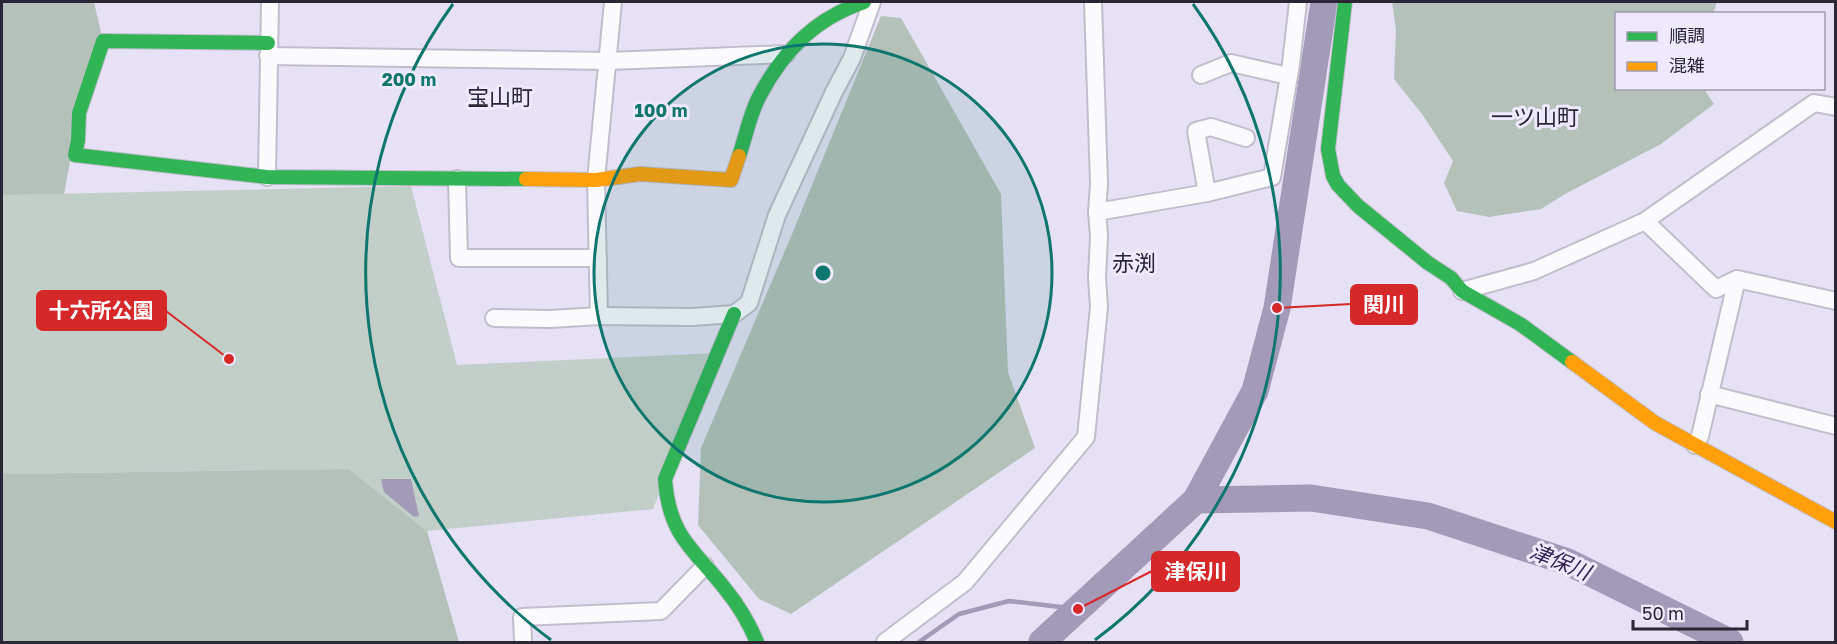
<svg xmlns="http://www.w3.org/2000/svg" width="1837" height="644" font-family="'Golos Text','Noto Sans JP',sans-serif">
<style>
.green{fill:#c2cfc8}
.forest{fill:#b3c1b9}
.water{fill:#a39ab8}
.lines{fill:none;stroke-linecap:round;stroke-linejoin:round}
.stream{stroke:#a39ab8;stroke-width:4.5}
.river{stroke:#a39ab8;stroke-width:27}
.street-casing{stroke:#c1bdcc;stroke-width:20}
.fast-casing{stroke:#c1bdcc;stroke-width:16}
.slow-casing{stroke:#c1bdcc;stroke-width:16}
.street{stroke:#fbfafd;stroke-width:16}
.fast{stroke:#30b455;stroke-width:14}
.slow{stroke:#ff9f0a;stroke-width:14}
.ring{fill:none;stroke:#0f766e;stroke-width:3}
.labels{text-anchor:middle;stroke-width:6;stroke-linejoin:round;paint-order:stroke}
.water-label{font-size:21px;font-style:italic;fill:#31204f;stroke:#eee9fe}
.quarter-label{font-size:22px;fill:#2a2633;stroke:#eee9fe}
.centre{fill:#0f766e;stroke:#eee9fe;stroke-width:3}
.ring-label{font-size:18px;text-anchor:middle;font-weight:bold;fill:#0f766e;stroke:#eee9fe;stroke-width:6;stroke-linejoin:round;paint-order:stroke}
.leader{fill:none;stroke:#d62828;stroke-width:2}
.callout-dot{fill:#d62828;stroke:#eee9fe;stroke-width:2}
.callout{fill:#d62828;stroke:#d62828;stroke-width:2}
.callout-label{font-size:21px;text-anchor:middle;font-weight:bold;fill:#fff}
</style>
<rect width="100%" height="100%" fill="#e6e1f4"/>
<path class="green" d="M411,186l46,179 260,-12 -64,156 -226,22 -78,-62 -347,5v-279z"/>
<g class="forest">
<path d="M2,2h92l9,39 -24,72 -15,81 -62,1z"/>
<path d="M1392,2h325l-4,11 -97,1v74l88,1 10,15 -53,40 -96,50 -24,15 -52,8 -32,-6 -13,-28 9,-22 -31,-47 -28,-35 2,-49z"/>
<path d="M881,16l20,2 100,176 7,178 27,76 -244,166 -32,-15 -61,-74 3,-77 91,-214z"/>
<path d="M349,469l78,62 32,111h-457v-168z"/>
</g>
<path class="water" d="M381,479h30l8,37 -5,1 -30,-25z"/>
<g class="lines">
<path class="stream" d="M919,642l40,-28 50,-13 69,8"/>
<g class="river">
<path d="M1196,500l115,-2 117,18 140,46 162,80"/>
<path d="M1042,642l154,-142 59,-109 22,-83 47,-306"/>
</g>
<g class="street-casing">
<g id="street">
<path d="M268,56l341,5 177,-7"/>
<path d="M1201,75l30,-12 57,13"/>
<path d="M267,177l3,-175"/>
<path d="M457,179l2,79h139"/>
<path d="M1207,193l-11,-62 15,-4 35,11"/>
<path d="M1097,212l110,-19 65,-16 19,-113 7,-62"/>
<path d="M1645,221l71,68 21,-10 99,22"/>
<path d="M1462,291l72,-20 111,-50 169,-118 22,4"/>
<path d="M599,316l-3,-136 17,-178"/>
<path d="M494,318l56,1 49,-3 93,1 42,-3 15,-11 28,-88 57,-123 18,-34 20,-56"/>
<path d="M1709,394l127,32"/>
<path d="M1695,445l5,-9 37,-157"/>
<path d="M523,642l-1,-25 139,-6 44,-45"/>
<path d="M885,642l80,-60 121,-145 13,-130 -2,-29 2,-42 -2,-24 2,-28 -6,-182"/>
</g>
</g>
<g class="fast-casing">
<g id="fast">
<path d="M1345,2l-17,147 5,27 5,9 20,21 70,57 23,15 11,13 58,33 52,38"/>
<path d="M268,43l-165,-2 -24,72 -1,27 -3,15 192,22 259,2"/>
<path d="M739,156c7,-20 11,-43 21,-61 24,-45 56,-77 104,-93"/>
<path d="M734,314l-69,165c4,58 29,70 61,111 13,16 23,33 31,52"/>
</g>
</g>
<g class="slow-casing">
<g id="slow">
<path d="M526,179l70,1 44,-6 91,6 8,-24"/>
<path d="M1572,362l83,61 181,99"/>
</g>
</g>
<use href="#street" class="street"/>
<use href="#fast" class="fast"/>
<use href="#slow" class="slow"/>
</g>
<circle cx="823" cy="273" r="229" fill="#0f766e" fill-opacity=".12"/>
<g class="ring">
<circle cx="823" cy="273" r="229"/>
<path d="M551 640A457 457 0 0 1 453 4M1193 4A457 457 0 0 1 1095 640"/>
</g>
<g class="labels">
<g class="water-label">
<text transform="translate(1560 562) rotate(22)" y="7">津保川</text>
</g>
<g class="quarter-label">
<text x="500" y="105">宝山町</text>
<text x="1535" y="125">一ツ山町</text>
<text x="1134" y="271">赤渕</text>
</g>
</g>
<circle cx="823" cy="273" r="9" class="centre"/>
<g class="ring-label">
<text x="409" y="86">200 m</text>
<text x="661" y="117">100 m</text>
</g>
<path class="leader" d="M1277 308L1351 304M229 359L166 311M1078 609L1152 571"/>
<g class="callout-dot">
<circle cx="1277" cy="308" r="6"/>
<circle cx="229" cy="359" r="6"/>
<circle cx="1078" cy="609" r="6"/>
</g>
<g class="callout">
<rect x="1351" y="285" width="66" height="39" rx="6"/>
<rect x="37" y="291" width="129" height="39" rx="6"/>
<rect x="1152" y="552" width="87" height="39" rx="6"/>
</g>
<g class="callout-label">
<text x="1384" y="312">関川</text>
<text x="101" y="318">十六所公園</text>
<text x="1196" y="579">津保川</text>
</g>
<rect width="1837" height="644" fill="none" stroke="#2a2633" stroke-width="6"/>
<rect x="1615" y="12" width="210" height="78" fill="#eee9fe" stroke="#a09bad" stroke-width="1.5"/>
<rect x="1627" y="32" width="30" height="9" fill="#30b455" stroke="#a09bad" stroke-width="1.5"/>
<text x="1669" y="42" font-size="18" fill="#2a2633">順調</text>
<rect x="1627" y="62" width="30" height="9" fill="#ff9f0a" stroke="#a09bad" stroke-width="1.5"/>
<text x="1669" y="72" font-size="18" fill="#2a2633">混雑</text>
<path d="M1633 620v9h114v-9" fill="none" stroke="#2a2633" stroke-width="3"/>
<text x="1642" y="620" font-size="18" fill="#2a2633" stroke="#eee9fe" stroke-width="4.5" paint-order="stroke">50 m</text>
</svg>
